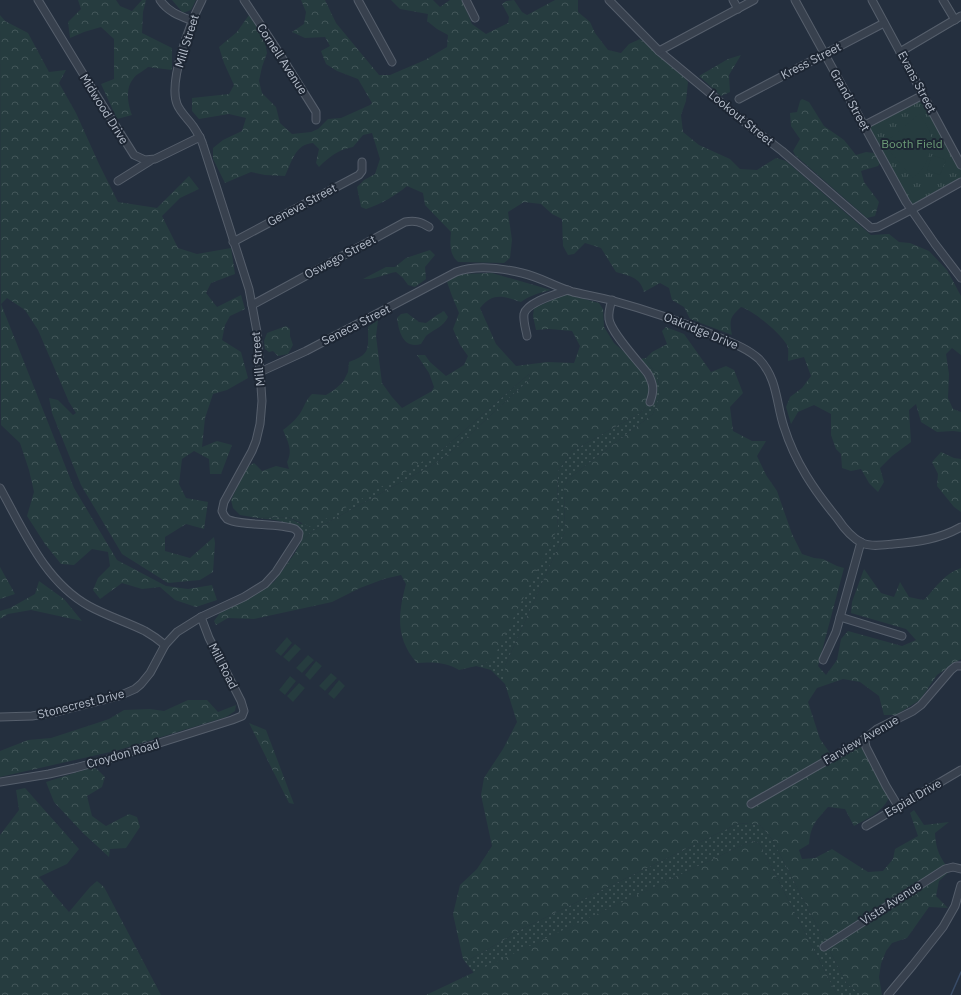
<svg xmlns="http://www.w3.org/2000/svg" width="961" height="995" font-family="'IBM Plex Sans',sans-serif">
<style>
.grass{fill:url(#grass-dots)}
.forest{fill:url(#forest-crowns)}
.park{fill:url(#park-tufts)}
.pitch{fill:#263c3f}
.lines{fill:none;stroke-linecap:round;stroke-linejoin:round}
.stream{stroke:#394c67;stroke-width:1.5}
.minor-casing{stroke:#565f6c;stroke-width:9}
.minor{stroke:#38414e;stroke-width:7}
.labels{text-anchor:middle;stroke-width:4;stroke-linejoin:round;paint-order:stroke}
.street-label{font-size:12px;fill:#b4bcc9;stroke:#1d2633}
.park-label{font-size:12px;fill:#6b9a76;stroke:#1d2633}
</style>
<defs>
<pattern id="grass-dots" width="8" height="8" patternUnits="userSpaceOnUse"><rect width="8" height="8" fill="#263c3f"/><path d="M2 2h.1M6 6h.1" fill="none" stroke="#435659" stroke-width="1.8" stroke-linecap="round"/></pattern>
<pattern id="forest-crowns" width="20" height="18" patternUnits="userSpaceOnUse"><rect width="20" height="18" fill="#263c3f"/><path d="M2 6a3 3 0 1 1 6 0M12 15a3 3 0 1 1 6 0" fill="none" stroke="#435659"/></pattern>
<pattern id="park-tufts" width="24" height="20" patternUnits="userSpaceOnUse"><rect width="24" height="20" fill="#263c3f"/><path d="M3 7l-1-3M5 7V3M7 7l1-3M15 17l-1-3M17 17v-4M19 17l1-3" fill="none" stroke="#435659"/></pattern>
</defs>
<rect width="100%" height="100%" fill="#242f3e"/>
<g class="grass">
<path d="M646,358l12,20 2,18 -7,18 -85,65 -4,8 1,45 -60,134v18l-14,-14 -15,-4 9,-2 73,-136 -1,-19 1,-38 14,-20 68,-38 7,-7 -14,-46z"/>
<path d="M529,374l1,5 -80,74 -14,10 -122,67 -12,10v-7c-12,-13 -28,-13 -44,-15l30,-1 13,7 142,-75z"/>
<path d="M739,823l21,2 12,14 75,145 15,11h-25l-78,-152 -8,-2 -277,132 -11,-14 6,1 55,-32z"/>
</g>
<g class="forest">
<path d="M78,0h38l4,6 12,5 10,-11h4l-3,12 -1,21 30,15v22l-24,-3c-4,4 -12,7 -15,12 -8,10 -5,25 -1,36l-15,4 -16,-35 13,-5v-40l-13,-12 -17,5 -14,6 -2,-16 13,-13z"/>
<path d="M172,0h24l-5,10 -8,3z"/>
<path d="M301,0h24l11,23 43,52h11l35,-15 22,-13 1,-12 -11,-6 -10,-8 1,-7 -28,-5 -9,-9h42l7,7 10,-7h12l10,24 14,10 22,-11 1,-6 -7,-13 4,-3 8,-1 8,12 5,3 28,-15h23v12l12,10 5,11 13,17 13,3 8,-9 11,-5 40,34 8,9 -2,19 -5,14 2,17 16,13 31,14 10,10 17,1 19,-12 10,3 85,74 18,-1 10,8 11,1 19,8 18,19 14,26v59l-9,-7 -6,6 3,20 -1,24 5,11 8,3v20l-8,-1 -16,1 -16,-10 -5,-18 -7,6 2,32 -19,14 -12,12 4,14 -6,10 -9,-9 -8,-14 -10,2 -9,-3 -1,-14 -5,-5 -5,-14v-21l-17,-9 -16,7 -7,12 -5,-17 4,-10 12,-9 9,-12 -7,-19 -16,4c0,-5 1,-12 -1,-16 -7,-12 -33,-34 -46,-38 -11,10 -12,13 -9,28l-42,-16 -6,-12 -12,-7 -3,-12 -9,-5 -16,9c-4,-15 -14,-16 -28,-20l-15,-24 -16,-5 -11,11 -6,1 -5,-9 -1,-27 -10,-5 -11,-10 -17,-2 -16,10 4,28 -2,18 -6,5 -46,-1c-9,-8 -8,-18 -7,-30l-26,-27 -2,-12 -16,-7c-12,10 -26,18 -41,23l-5,-2 -4,-20 7,-7 11,-6 5,-15 -8,-26 -9,2 -10,12c-15,3 -23,9 -34,20l-3,-4 3,-14 -6,-6c-18,1 -21,19 -28,33l-20,-1 -14,-3 -26,11 -12,-24v-11l10,-8 19,-9 4,-13 -17,-4 -30,5 -7,-8v-13l37,-4 5,-9 -10,-22 -5,-16 18,-15 12,-17 5,7 11,20 2,11 -5,14 -3,14 3,12 14,14 4,16 12,11 19,-2 7,-3 10,-10 13,-1 29,-13 2,-2 -14,-24 -21,-8 -11,-7 -5,-13 9,-5 -5,-9 -20,1 -13,-6 12,-8 2,-12z"/>
<path d="M0,15l5,6 23,12 21,39 17,-2 -7,13 17,30 23,51 19,38 39,6 32,-32 10,13 -19,9 -18,18 16,32 19,6 34,-6 4,26 -24,9 -5,10 11,14 24,-12 4,14 -15,7 -5,9 -3,15 19,12 7,26 -21,12 -14,4 -8,24 -3,29 15,-6 15,4 -11,29h-11l-1,-15 -15,-8 -12,8 -3,25 7,14 22,4 -4,27 -18,-5 -21,13v14l25,7 24,-21 1,6 -2,29 -13,8 -32,3 -46,-29 -41,-69 -29,-72 -3,-15 9,2 15,15 3,-2 -7,-11 -31,-72 -13,-20 -18,-12 -6,6 73,184 43,72 49,26 22,3 24,-4 5,15 -21,7 -21,-7 -15,-13 -18,2 -20,-6 -22,16 -7,-9 5,-12 12,-12 -2,-14 -16,-3 -18,16 -13,-1 -16,-20 -18,-28 7,-24 -5,-22 -9,-27 -19,-18z"/>
<path d="M741,55l-12,20 1,17 -9,4 -22,-20 29,-17z"/>
<path d="M802,99l7,3 15,24 20,14 12,15 10,-3 8,1 7,9 -3,4 -17,5 3,11 15,20 -4,14 -8,2 -72,-63 -2,-4 7,-12 -9,-13 -1,-13 7,-1 3,-11z"/>
<path d="M430,250l5,5 -10,12 1,12 -11,8 -7,-2 -5,-7 -7,-6c-12,2 -21,8 -33,7l23,-12h9l11,-9z"/>
<path d="M492,273l59,17c-12,3 -20,5 -30,12 -18,-6 -28,-10 -41,6l16,36 20,22 31,-4 27,1 6,-17 -8,-15 -23,-2 -13,1 -3,-14 1,-8 32,-14 33,9 4,6 1,18 10,16 23,20 13,20 -3,23 -7,7 -68,38 -14,20 -1,38 1,19 -63,127 -10,9 -26,6c-13,-8 -28,-8 -42,-7 -22,-25 -19,-49 -11,-79l-5,-9 -17,4 -24,9 -28,14 -78,17 -26,-1 -12,7 -2,-4 6,-8 29,-15 25,-16 21,-29 7,-13 12,-10 122,-67 14,-10 80,-74 -1,-5 -86,75 -80,49 -52,29 -23,-10 -30,1 -18,-3 -7,-7 -2,-8 16,-33 7,-4 8,8 14,-5 13,3 -2,-7c6,-12 1,-20 -4,-32 8,-6 16,-13 20,-22 3,-6 4,-9 9,-14l14,1 8,-5 9,-8 5,-10 1,-10c22,-8 19,-13 19,-35l10,-7 -2,16 6,47 10,14 10,11 30,-17 2,-4 -5,-14 -12,-18h8l5,7 16,14 18,-11 4,-9 -8,-11 -7,-16 6,-16 -7,-17 -5,-14 13,-8z"/>
<path d="M444,311l4,6c-5,10 -13,12 -21,18 -2,2 -4,6 -6,9 -18,5 -22,-12 -24,-26l4,-4 6,-1 12,9 7,1 11,-8z"/>
<path d="M286,326l4,3v7l3,9 -5,9 -10,2 -5,-5 -4,1 -4,-3 -1,-8 3,-8z"/>
<path d="M666,327l18,7 27,38 15,-6 8,4 9,23 -13,14 3,24 19,10h14l-9,15 9,19 11,16 15,43 10,20 12,4 9,1 14,7 7,2 -26,98 8,9 11,-15 4,-21 7,-8 54,15 14,-6 -10,-11 -55,-16 1,-11 12,-33 17,24 13,4 6,-15 9,15 14,3 2,-1c12,-13 19,-25 36,-31v91l-24,16 -17,25 -24,15h-12l-5,-19 -19,-14 -17,-3 -26,9 -9,14 12,37 10,14 9,5 20,-12 5,3 25,49c-8,15 -20,20 -35,28l-9,-17 -17,-2c-12,14 -17,17 -19,37l-10,6 3,9 13,-1 17,-9 36,23 15,-1 10,-12 2,-10 23,-13 -8,-23 4,-3 10,15 25,-3 -14,11c1,18 5,24 15,38l-11,10 -3,15 12,12 -19,-1 -22,31 -15,5 -6,8 -5,13 -2,13 3,18h-20l-15,-11 -75,-145 -12,-14 -21,-2 -215,105 -55,32 -6,-1 -10,-45 7,-29 17,-16 15,-23 -11,-51 3,-17 19,-29 14,-27 -12,-38v-18l60,-134 -1,-45 4,-8 85,-65 7,-18 -2,-18 -12,-20 6,-6 15,-8 -5,-13z"/>
<path d="M941,452l13,6 7,1v53l-7,-5 -17,-21 1,-12 -6,-12z"/>
<path d="M0,567l15,27 -15,5z"/>
<path d="M39,581l25,18 18,22 -51,-11 -23,4 -8,5v-8l10,-3 25,-14z"/>
<path d="M188,700h19l11,12 18,-7 -1,6 -9,6 -107,33 -119,27v-26l28,-11 23,-2 46,-15 12,-4 15,-9 26,-1 14,2z"/>
<path d="M249,723l17,7 28,74 -5,-1z"/>
<path d="M93,767l5,3 7,7 -3,10 -15,9 5,20 14,10 23,-12 8,3 3,10 -14,21 -16,1 -1,8 -26,-24 -29,-31 -8,-20z"/>
<path d="M25,788l54,61 -12,15 -28,13 30,35 21,-25 7,-6 7,6 57,108h-161v-160l19,-25 -3,-20z"/>
<path d="M751,841l8,2 78,152h-411z"/>
</g>
<path class="park" d="M923,97l38,72v11l-50,27 -45,-81z"/>
<g class="pitch">
<path d="M919,114c4,6 9,12 11,19 4,17 -3,34 -17,45l-28,-32v-3z"/>
<path d="M932,155l14,5 -6,15 -13,-5z"/>
<path d="M287,637l5,6 -11,13 -6,-5z"/>
<path d="M295,644l6,5 -12,13 -6,-5z"/>
<path d="M308,655l6,5 -12,13 -6,-5z"/>
<path d="M316,661l6,5 -12,14 -5,-5z"/>
<path d="M331,673l6,5 -12,13 -6,-5z"/>
<path d="M290,676l6,5 -11,14 -6,-5z"/>
<path d="M339,680l6,6 -11,13 -6,-5z"/>
<path d="M299,683l6,5 -12,14 -6,-6z"/>
</g>
<g class="lines">
<path class="stream" d="M951,995l10,-23"/>
<g class="minor-casing">
<g id="minor">
<path d="M38,0l50,82 46,73 11,5 10,-1 45,-22"/>
<path d="M160,0c8,12 20,16 33,21"/>
<path d="M244,0l30,45 42,67v8"/>
<path d="M358,0l34,62"/>
<path d="M466,0l9,18"/>
<path d="M609,0l50,51 88,73 35,27 89,77 7,-1 33,-17 50,-28"/>
<path d="M733,0l5,9"/>
<path d="M795,0l111,202 29,42 26,34"/>
<path d="M872,0l89,165"/>
<path d="M943,0l12,20"/>
<path d="M659,51l95,-51"/>
<path d="M900,52l61,-36"/>
<path d="M739,99l145,-76"/>
<path d="M863,126l60,-31"/>
<path d="M118,181l32,-20"/>
<path d="M233,242l126,-67 3,-4v-9"/>
<path d="M612,300c-2,6 -4,12 -3,19 2,14 30,43 39,55 6,11 6,17 2,28"/>
<path d="M252,305l153,-83c10,-2 16,0 24,5"/>
<path d="M527,336c-1,-6 -4,-15 -3,-22 3,-12 33,-20 44,-24"/>
<path d="M260,372l46,-21 150,-79c20,-7 45,-4 66,1 18,4 34,14 51,19 13,3 27,5 41,9 33,9 65,20 97,33 16,7 35,13 48,25 19,20 17,45 25,68 11,35 30,63 53,91 6,9 15,20 25,25 9,4 21,2 31,1 24,-2 47,-5 68,-17"/>
<path d="M0,488c24,43 45,94 89,118 18,10 38,16 56,25 7,4 14,9 20,14"/>
<path d="M840,617l62,19"/>
<path d="M823,660l13,-28 25,-90"/>
<path d="M0,717l32,-1 24,-4 63,-16 16,-7 6,-5 9,-11 15,-28 12,-13 24,-15 43,-20 21,-13 11,-12 22,-34 1,-5 -4,-4c-16,-6 -56,-3 -68,-10 -2,-2 -4,-5 -5,-8l2,-9 28,-51 4,-10 4,-17 2,-23 -2,-29 -3,-40 -8,-43 -46,-144c-2,-7 -6,-13 -10,-19 -5,-7 -13,-14 -16,-22 -9,-23 14,-83 25,-104"/>
<path d="M866,738l-1,4 1,5 20,39 12,20"/>
<path d="M0,782l49,-8 26,-6 37,-10 120,-38 10,-4 2,-5 -3,-10 -32,-63 -8,-21"/>
<path d="M751,804l115,-66 11,-9 36,-18 8,-6 30,-35 5,-4h5"/>
<path d="M866,826l95,-56"/>
<path d="M824,947l121,-78 8,-2 8,2"/>
<path d="M888,995l25,-30 30,-38 12,-21 6,-21"/>
</g>
</g>
<use href="#minor" class="minor"/>
</g>
<g class="labels">
<g class="street-label">
<text transform="translate(187 41) rotate(-73)" y="4">Mill Street</text>
<text transform="translate(282 59) rotate(57)" y="4">Cornell Avenue</text>
<text transform="translate(811 61) rotate(-27)" y="4">Kress Street</text>
<text transform="translate(917 82) rotate(62)" y="4">Evans Street</text>
<text transform="translate(850 100) rotate(61)" y="4">Grand Street</text>
<text transform="translate(104 109) rotate(58)" y="4">Midwood Drive</text>
<text transform="translate(741 118) rotate(39)" y="4">Lookout Street</text>
<text transform="translate(302 205) rotate(-28)" y="4">Geneva Street</text>
<text transform="translate(340 257) rotate(-28)" y="4">Oswego Street</text>
<text transform="translate(356 325) rotate(-27)" y="4">Seneca Street</text>
<text transform="translate(701 331) rotate(22)" y="4">Oakridge Drive</text>
<text transform="translate(258 359) rotate(-95)" y="4">Mill Street</text>
<text transform="translate(223 666) rotate(63)" y="4">Mill Road</text>
<text transform="translate(81 704) rotate(-14)" y="4">Stonecrest Drive</text>
<text transform="translate(861 740) rotate(-30)" y="4">Farview Avenue</text>
<text transform="translate(123 754) rotate(-16)" y="4">Croydon Road</text>
<text transform="translate(913 798) rotate(-30)" y="4">Espial Drive</text>
<text transform="translate(891 903) rotate(-33)" y="4">Vista Avenue</text>
</g>
<g class="park-label">
<text x="912" y="148">Booth Field</text>
</g>
</g>
</svg>
